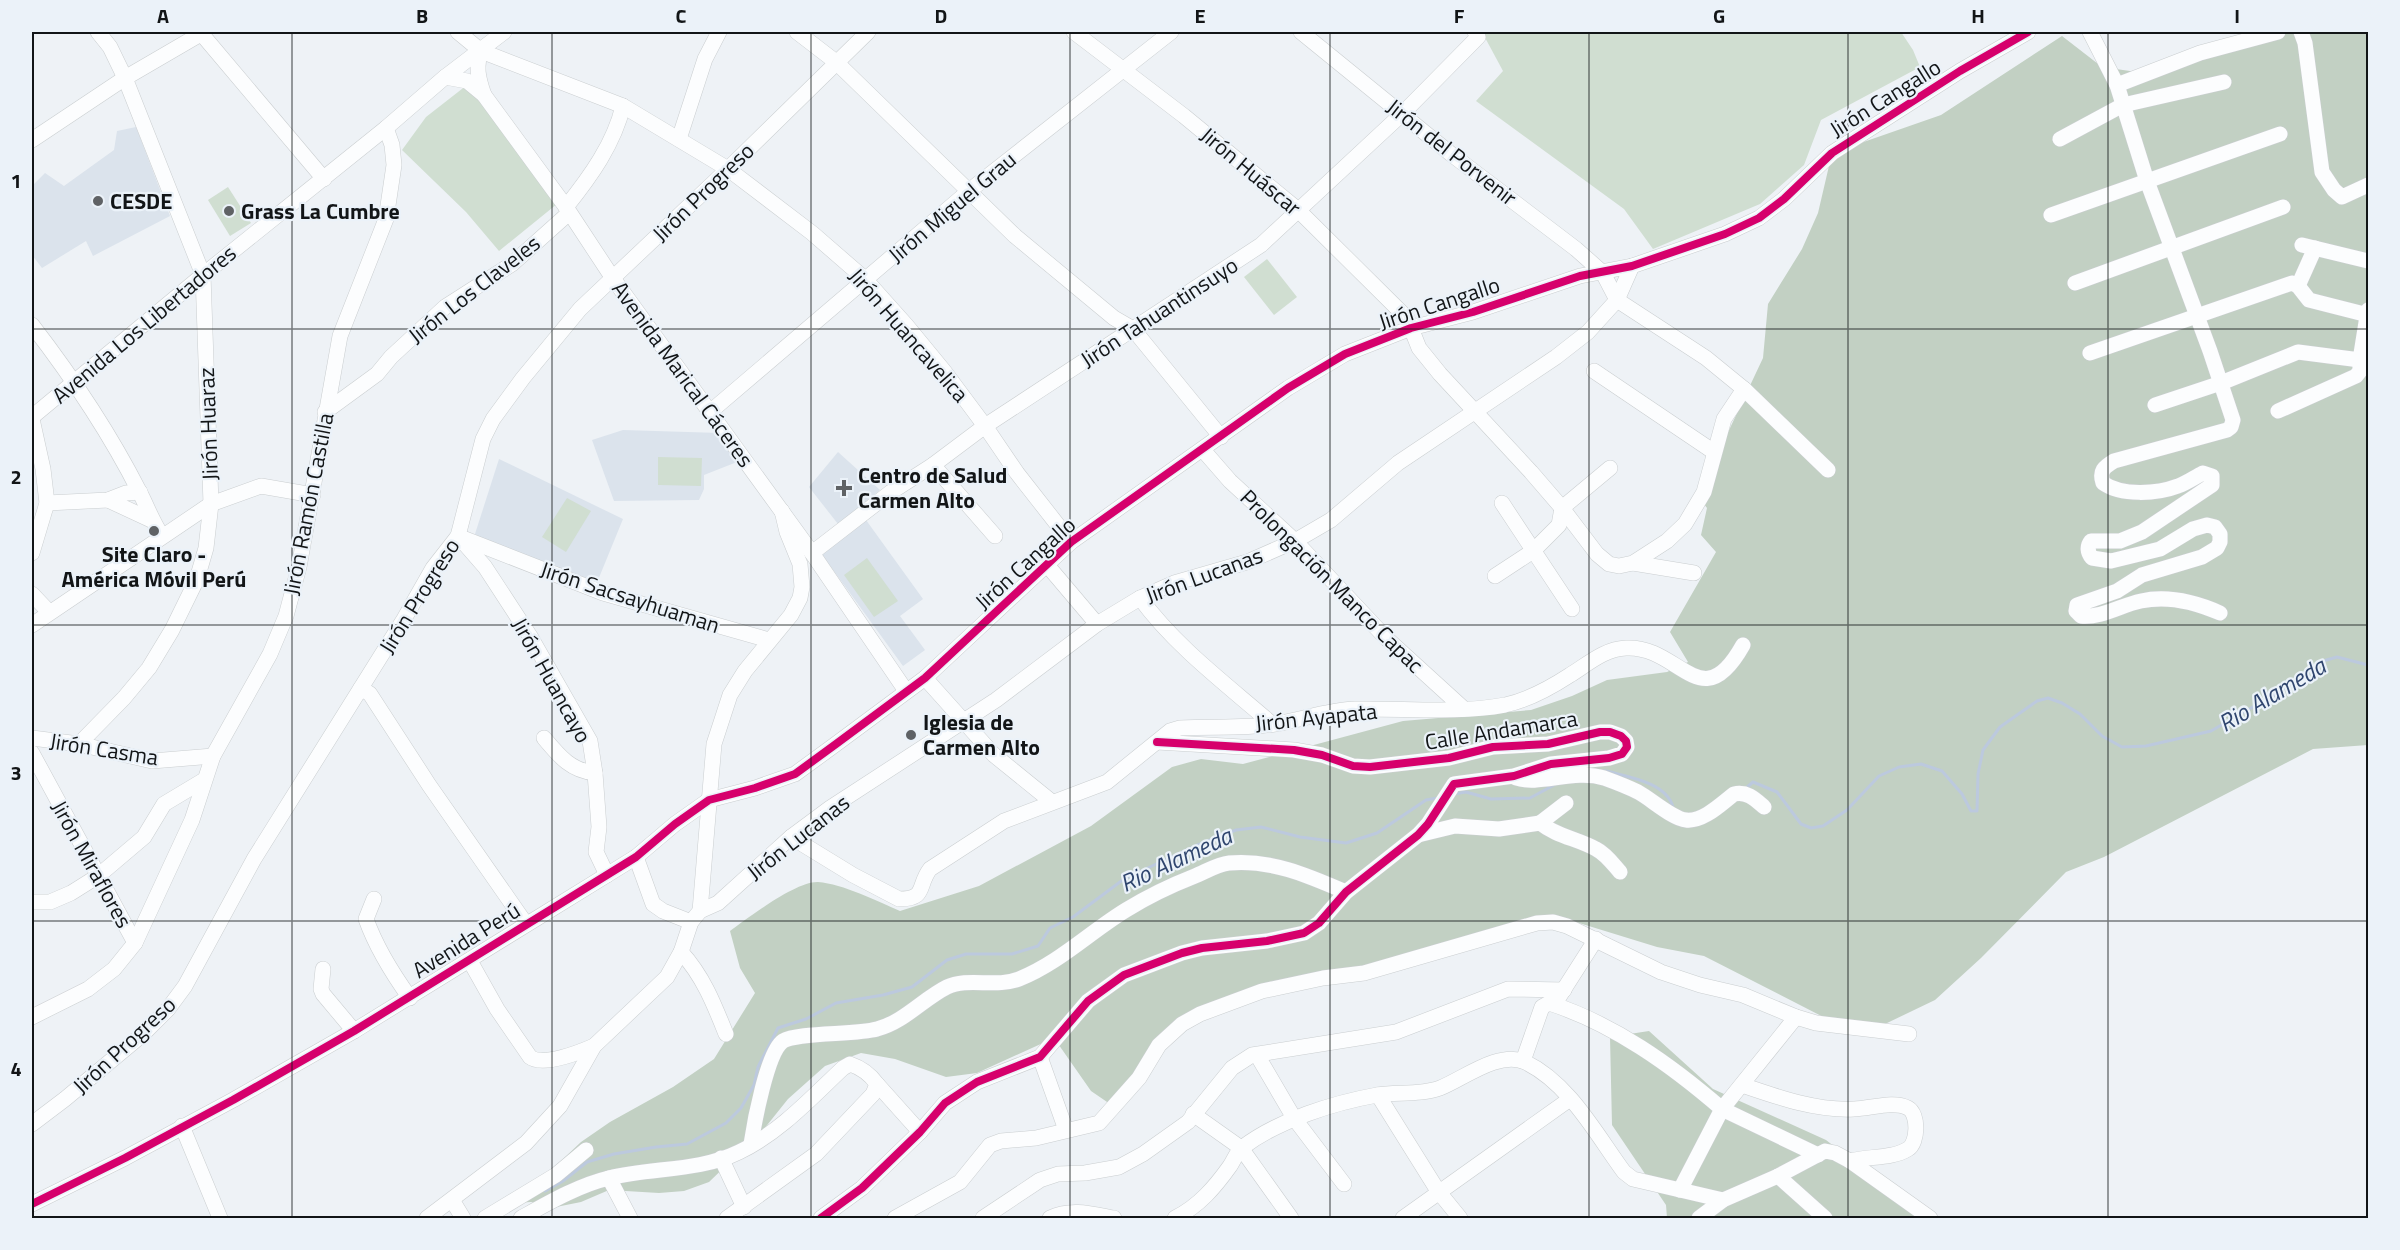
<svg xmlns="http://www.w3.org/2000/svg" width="2400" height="1250" font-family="'Titillium Web',sans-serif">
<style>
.built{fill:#dbe3ec}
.green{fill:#d0ded1}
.forest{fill:#c2d0c3}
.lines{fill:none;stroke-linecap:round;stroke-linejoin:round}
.stream{stroke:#bcc9de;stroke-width:3}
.minor-casing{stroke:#caced0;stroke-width:16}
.minor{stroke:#fcfdfe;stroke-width:15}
.cycleway-casing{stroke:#ebf2f9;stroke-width:11}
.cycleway{stroke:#d6006c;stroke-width:8}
.grid{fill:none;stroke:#121517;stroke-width:1.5;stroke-opacity:0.55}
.poi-dot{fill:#5f6265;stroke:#ebf2f9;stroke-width:2}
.labels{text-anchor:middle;stroke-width:4.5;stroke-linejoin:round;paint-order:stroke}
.street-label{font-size:22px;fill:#121517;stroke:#ebf2f9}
.poi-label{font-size:22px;font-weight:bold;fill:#121517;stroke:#ebf2f9;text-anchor:start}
.water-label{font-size:24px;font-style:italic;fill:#2f456e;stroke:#ebf2f9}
.neatline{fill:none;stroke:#121517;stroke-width:2}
.grid-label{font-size:20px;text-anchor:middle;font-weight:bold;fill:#121517}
</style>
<rect width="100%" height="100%" fill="#eef2f6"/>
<g class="built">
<path d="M136,127l34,89 -77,40 -7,-15 -44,27 -10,-13v-69l13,-13 19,13 50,-36 3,-19z"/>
<path d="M623,430l97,3 7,16 10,13 -33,13v14l-5,11 -85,1 -22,-61z"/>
<path d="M838,452l42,38 -42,34 -29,-37z"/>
<path d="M499,459l124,60 -27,66 -116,-42 -5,-9z"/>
<path d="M866,520l57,79 -23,17 25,34 -22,16 -83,-114z"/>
</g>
<g class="green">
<path d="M1482,32h419l12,18 7,17 -99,53 -17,45 -44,39 -107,45 -29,-40 -148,-108 27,-30z"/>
<path d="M467,85l90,119 -58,47 -33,-39 -64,-62 24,-33z"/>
<path d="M228,187l23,36 -21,13 -22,-36z"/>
<path d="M1267,259l30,38 -23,18 -30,-38z"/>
<path d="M658,457l44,1 -1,28 -43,-1z"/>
<path d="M567,498l24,13 -25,41 -24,-15z"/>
<path d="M867,558l31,43 -24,16 -30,-42z"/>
</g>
<g class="forest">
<path d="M2258,32h110v713l-55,4 -209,108 -38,15 -85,86 -46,42 -50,24h-48l-133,-68 -47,-9 -104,-32 -368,105 -75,84 -19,-13 -37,-53 -77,35 -31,4 -51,-18 -34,-6 -36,13 -37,33 -24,30 -55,53 -25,9 -25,2 -50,-3 -28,12 -25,5 -25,-5 -18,1 11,-7 57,-54 29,-20 63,-35 41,-28 41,-66 -15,-25 -10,-37c18,-13 66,-50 88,-49 25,2 59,19 82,29l79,-25 112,-60 81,-59 29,-8 42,5 160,-43 128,-11 41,-14 35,-16 60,-8 21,-10 -18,-30 46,-80 -15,-17 6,-27 -9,-12 65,-138 5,-54 34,-55 16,-36 14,-60 109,-38 121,-79 40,31 42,6z"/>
<path d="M1649,1031l64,58 113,51 101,78h-260l-1,-13 -54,-80 -2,-88z"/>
</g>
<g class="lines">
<g class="stream">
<path d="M1603,771h3c22,6 60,11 67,36"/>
<path d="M1745,789l8,-7 24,10 24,32 10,4 12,-2 24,-16 32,-34 20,-9 22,-3 21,7 20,23 9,17h6l1,-37 5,-24 17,-23 37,-26 11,-3 14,5 18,11 22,22 20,11 24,-1 65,-15 68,-39 44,-31 14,-4 31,8"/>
<path d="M1453,794l13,-2 25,7 39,-1 26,-14"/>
<path d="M545,1191l18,-10 24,-19 27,-8 42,-7 31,-3 39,-21 15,-15 13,-23 4,-18 20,-39 28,-9 30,-16 47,-8 29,-8 35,-27 19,-6h46l26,-8 12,-18 23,-11 51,-38 71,-33 41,-16 25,-3 39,10 46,6 31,-10 49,-33 12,-2"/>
</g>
<g class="minor-casing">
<g id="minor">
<path d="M200,32l124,147"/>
<path d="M458,32l23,19 142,55 105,63 84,64 53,46 42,47 37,45 41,55 32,47 54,69"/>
<path d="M797,32l39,30 179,174 99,82 19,11 88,108"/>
<path d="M1074,32l110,84 113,93 110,109 12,30 21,26 91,98 31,36 35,46 12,10 10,2 14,-3 34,-22 18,-17 19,-32 20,-73 20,-30"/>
<path d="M1301,32l150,122 125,95 27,24 14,27 89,58 38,31 84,81"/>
<path d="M2090,32l27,53 30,96 63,170 23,69 -2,7 -4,3 -113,31c-10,6 -15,10 -11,22 18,13 54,11 75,3 9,-3 17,-9 25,-13l9,3v9l-70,47 -22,9h-29c-4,5 -4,11 1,17l19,3 49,-12 33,-20 14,-4 8,2 5,7v8l-3,6 -15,9 -60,18 -25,16 -40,14 -1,6 5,5c21,2 40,-11 60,-15 27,-6 54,1 79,12"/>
<path d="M2301,32l4,11 17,129 12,18 8,7 26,-12"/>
<path d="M482,49c-7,17 -4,29 2,46"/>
<path d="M445,77l22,4 17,14 82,112 46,70 200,276 94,138"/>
<path d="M2117,85l83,-32 78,-21"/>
<path d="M679,139l26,-80 14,-27"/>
<path d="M2060,139l63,-34 101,-23"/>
<path d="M32,140l93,-62 79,-46"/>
<path d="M566,207c24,-30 48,-63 57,-101"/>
<path d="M2051,215l229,-81"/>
<path d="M2302,245l66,16"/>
<path d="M2075,283l208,-76"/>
<path d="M2298,286l17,-38"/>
<path d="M32,325c40,52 77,107 107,166 8,15 13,30 23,45"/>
<path d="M2090,353l202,-70 6,3 11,14 59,15"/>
<path d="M1594,371l120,81"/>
<path d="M2155,405l66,-22 77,-31 62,8 8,-50"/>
<path d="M2278,411l78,-35 4,-5v-11"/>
<path d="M325,412l52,-38 14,-17 54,-50 67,-43 57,-51"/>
<path d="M710,412l259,-221 202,-159"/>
<path d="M32,417l171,-142 183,-147 59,-51 59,-45"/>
<path d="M32,419l11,50 4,34 -15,50"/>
<path d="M1203,450l27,31 65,60 91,97 78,71"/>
<path d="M933,465l62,71"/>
<path d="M108,500l43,20"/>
<path d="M47,503l61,-3 18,-7 14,-1"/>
<path d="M1502,503l70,106"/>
<path d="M458,536l27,31 45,69 60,105 5,32 4,54 -3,25 11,23"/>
<path d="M460,537l143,56 166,47"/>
<path d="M812,553l79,-61 42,-27 52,-39 276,-181 142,-132 75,-76 -3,-5"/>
<path d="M1633,563l61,10"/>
<path d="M1047,565l50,59"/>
<path d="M1495,576l38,-25 26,-26 3,-17 48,-40"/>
<path d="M32,594l17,18"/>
<path d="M1140,598c36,49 86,86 132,126"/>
<path d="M32,625l179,-121 50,-18 52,9"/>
<path d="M925,678l69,77 58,47"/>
<path d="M361,688l9,6 59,91 97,139"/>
<path d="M32,738l47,6 73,17 61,-5"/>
<path d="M544,738c15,18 27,33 51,35"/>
<path d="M79,744l45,-46 25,-30 23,-38 25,-51 9,-31 5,-44 -8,-229 -78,-197 -15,-31 -12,-15"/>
<path d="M32,753l103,190"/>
<path d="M1516,778c23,8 58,-9 88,0 11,4 24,9 34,14 13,7 35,27 48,28 17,2 35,-16 48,-26 13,-3 21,5 30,13"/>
<path d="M1540,823l26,-20"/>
<path d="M1418,835l37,-9 44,3 41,-6c16,13 38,16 56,26 10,5 17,15 24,23"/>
<path d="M791,837l62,38 46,24c28,0 18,-13 31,-30l74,-48 103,-39 63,-51 10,-3c31,-2 64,1 95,-4 26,-4 53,-14 80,-15 50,-1 101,5 150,-4 24,-5 45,-17 65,-30 18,-11 34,-26 56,-27 54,-3 75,72 117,-3"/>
<path d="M636,857l17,47 10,7 28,11"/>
<path d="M374,899l-8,20c10,28 26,54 44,79"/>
<path d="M32,902h18l21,-9 27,-17 46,-39 20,-33 40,-24"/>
<path d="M700,911l18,-8 73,-66 39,-29 166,-108 101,-76 43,-26 34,-15 73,-21 48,-21 36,-21 67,-57 158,-106 32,-25 29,-32 15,-34"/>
<path d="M681,952c22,24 33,52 45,82"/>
<path d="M470,961l27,48 33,48c13,10 50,-5 64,-11"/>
<path d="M323,969l-2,20 2,5 31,37"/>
<path d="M1559,997l37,-58"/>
<path d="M32,1017l56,-28 26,-20 21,-26 57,-123 21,-64 57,-102 16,-38 13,-49 41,-231 46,-117 8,-54 -2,-20 -6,-17"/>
<path d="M1796,1017l-74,92 96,46"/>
<path d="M1257,1055l37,63 50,66"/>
<path d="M1040,1057l26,73"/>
<path d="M1523,1061l19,-54 7,-4c65,21 122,62 173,106l-42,81"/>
<path d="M877,1084l43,48"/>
<path d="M1742,1085c35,12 74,26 112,24 16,0 39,-9 54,-1 11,6 10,35 0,41 -16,10 -40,7 -58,12"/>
<path d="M1378,1095l60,96 22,27"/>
<path d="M1193,1114l48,34 50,70"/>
<path d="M32,1124l33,-25 78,-65 25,-25 17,-23 69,-127 150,-240 29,-51 25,-32 25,-97 10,-20 30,-41 57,-69 148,-140 140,-137"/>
<path d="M182,1126l38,92"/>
<path d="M751,1144c3,-20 16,-92 32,-103 15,-9 73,-6 94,-12 27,-7 46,-30 70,-42 21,-10 49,1 72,-8 40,-16 71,-47 107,-69 21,-13 46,-25 69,-34 10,-4 23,-12 34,-13 42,-4 80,13 117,29"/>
<path d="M721,1158l23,49"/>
<path d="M1778,1176l47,42"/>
<path d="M609,1178l21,40"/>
<path d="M452,1200l11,18"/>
<path d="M32,1204l93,-46 108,-58 121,-69 282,-174 39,-33 34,-24 46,-12 40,-14 41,-30 89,-66 146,-136 217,-154 57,-34 66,-26 62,-16 107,-36 52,-10 93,-32 34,-16 25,-19 48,-46 128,-82 68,-39"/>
<path d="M427,1218l99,-75 34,-37 34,-60 73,-69 14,-25 10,-30 9,-11 14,-167 16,-49 15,-24 46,-56 9,-17 2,-11 -2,-23 -13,-32 -5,-21"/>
<path d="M485,1218l71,-43 30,-25"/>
<path d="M521,1218c27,-15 58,-33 88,-40 44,-11 89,-6 130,-26 40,-19 72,-54 104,-84l7,-4c12,4 20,10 27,20l-4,10 -57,60 -89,64"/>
<path d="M821,1218l41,-30 58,-56 25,-29 32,-21 63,-25 48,-56 36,-26 58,-22 20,-5 65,-7 37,-8 15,-10 27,-31 72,-57 10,-11 26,-40 60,-8 37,-12 58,-6 13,-4 5,-7 -1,-6 -5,-5 -11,-4h-10l-52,12 -55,3 -44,11 -79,9 -17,-1 -31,-11 -28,-5 -137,-8"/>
<path d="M895,1218l65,-36 30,-37 11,-4 35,-3 63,-15 40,-45 20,-33 23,-21 18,-10 62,-23 61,-13 41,-5 173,-50 16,-1 14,4 94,46 39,13 43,10 53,22 20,6 93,11"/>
<path d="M983,1218l57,-38 18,-6 27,-1 34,-6 24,-13 45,-32 44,-54 20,-13 144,-23 112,-43 56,1"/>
<path d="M1050,1218c21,-10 42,-4 64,0"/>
<path d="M1175,1218c24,-12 40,-31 55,-52 4,-6 7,-15 13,-19 36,-27 90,-44 134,-52 20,-3 44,0 63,-7 23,-9 59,-38 85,-26 44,21 71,72 99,110l9,7 90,21"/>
<path d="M1403,1218l167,-119"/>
<path d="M1699,1218l24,-18 55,-24 47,-25 10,2 15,8 80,57"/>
</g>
</g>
<use href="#minor" class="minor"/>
<g class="cycleway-casing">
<g id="cycleway">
<path d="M32,1204l93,-46 108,-58 121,-69 282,-174 39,-33 34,-24 46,-12 40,-14 41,-30 89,-66 146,-136 217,-154 57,-34 66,-26 62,-16 107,-36 52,-10 93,-32 34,-16 25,-19 48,-46 128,-82 68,-39"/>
<path d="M821,1218l41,-30 58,-56 25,-29 32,-21 63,-25 48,-56 36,-26 58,-22 20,-5 65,-7 37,-8 15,-10 27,-31 72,-57 10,-11 26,-40 60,-8 37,-12 58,-6 13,-4 5,-7 -1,-6 -5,-5 -11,-4h-10l-52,12 -55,3 -44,11 -79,9 -17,-1 -31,-11 -28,-5 -137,-8"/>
</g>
</g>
<use href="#cycleway" class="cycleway"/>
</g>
<path class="grid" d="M292,32v1186M552,32v1186M811,32v1186M1070,32v1186M1330,32v1186M1589,32v1186M1848,32v1186M2108,32v1186M32,329h2336M32,625h2336M32,921h2336"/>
<g class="poi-dot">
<circle cx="98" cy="201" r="6"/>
<circle cx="229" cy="211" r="6"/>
<path d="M841 479h6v6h6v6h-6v6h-6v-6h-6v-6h6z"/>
<circle cx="154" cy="531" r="6"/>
<circle cx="911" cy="735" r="6"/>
</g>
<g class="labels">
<g class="street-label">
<text transform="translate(1885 98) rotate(-32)" y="8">Jirón Cangallo</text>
<text transform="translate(1452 152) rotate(38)" y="8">Jirón del Porvenir</text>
<text transform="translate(1251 171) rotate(40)" y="8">Jirón Huáscar</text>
<text transform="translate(703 192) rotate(-44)" y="8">Jirón Progreso</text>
<text transform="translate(952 207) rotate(-40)" y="8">Jirón Miguel Grau</text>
<text transform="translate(474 289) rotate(-38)" y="8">Jirón Los Claveles</text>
<text transform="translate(1439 303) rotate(-18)" y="8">Jirón Cangallo</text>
<text transform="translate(1159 312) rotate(-33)" y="8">Jirón Tahuantinsuyo</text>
<text transform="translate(144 324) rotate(-40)" y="8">Avenida Los Libertadores</text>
<text transform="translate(909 335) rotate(49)" y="8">Jirón Huancavelica</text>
<text transform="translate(683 374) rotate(54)" y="8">Avenida Marical Cáceres</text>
<text transform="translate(208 424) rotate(-92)" y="8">Jirón Huaraz</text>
<text transform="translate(308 504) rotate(-79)" y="8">Jirón Ramón Castilla</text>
<text transform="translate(1025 563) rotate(-42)" y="8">Jirón Cangallo</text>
<text transform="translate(1204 575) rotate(-20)" y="8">Jirón Lucanas</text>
<text transform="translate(1332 581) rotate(45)" y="8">Prolongación Manco Capac</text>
<text transform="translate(419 596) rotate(-58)" y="8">Jirón Progreso</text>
<text transform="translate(630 597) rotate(18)" y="8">Jirón Sacsayhuaman</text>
<text transform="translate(552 680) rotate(61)" y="8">Jirón Huancayo</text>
<text transform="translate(1316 717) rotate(-6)" y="8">Jirón Ayapata</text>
<text transform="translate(1501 730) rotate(-9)" y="8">Calle Andamarca</text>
<text transform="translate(104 749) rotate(9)" y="8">Jirón Casma</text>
<text transform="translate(798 837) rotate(-38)" y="8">Jirón Lucanas</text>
<text transform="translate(92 864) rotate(61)" y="8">Jirón Miraflores</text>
<text transform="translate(466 940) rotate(-32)" y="8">Avenida Perú</text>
<text transform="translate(124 1045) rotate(-43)" y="8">Jirón Progreso</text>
</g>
<g class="poi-label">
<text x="110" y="209">CESDE</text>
<text x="241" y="219">Grass La Cumbre</text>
<text x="858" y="483">Centro de Salud<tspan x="858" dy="25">Carmen Alto</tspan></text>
<text x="154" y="562" text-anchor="middle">Site Claro -<tspan x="154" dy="25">América Móvil Perú</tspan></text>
<text x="923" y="730">Iglesia de<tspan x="923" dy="25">Carmen Alto</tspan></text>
</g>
<g class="water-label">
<text transform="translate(2272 695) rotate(-31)" y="8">Rio Alameda</text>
<text transform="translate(1176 860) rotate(-25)" y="8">Rio Alameda</text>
</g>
</g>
<rect width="2400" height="1250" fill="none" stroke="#ebf2f9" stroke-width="66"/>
<rect x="33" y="33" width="2334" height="1184" class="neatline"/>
<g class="grid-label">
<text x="163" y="23">A</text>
<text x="422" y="23">B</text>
<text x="681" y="23">C</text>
<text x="941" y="23">D</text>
<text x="1200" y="23">E</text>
<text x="1459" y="23">F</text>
<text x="1719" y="23">G</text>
<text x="1978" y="23">H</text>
<text x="2237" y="23">I</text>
<text x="16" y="188">1</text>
<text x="16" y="484">2</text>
<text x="16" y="780">3</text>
<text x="16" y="1076">4</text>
</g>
</svg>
